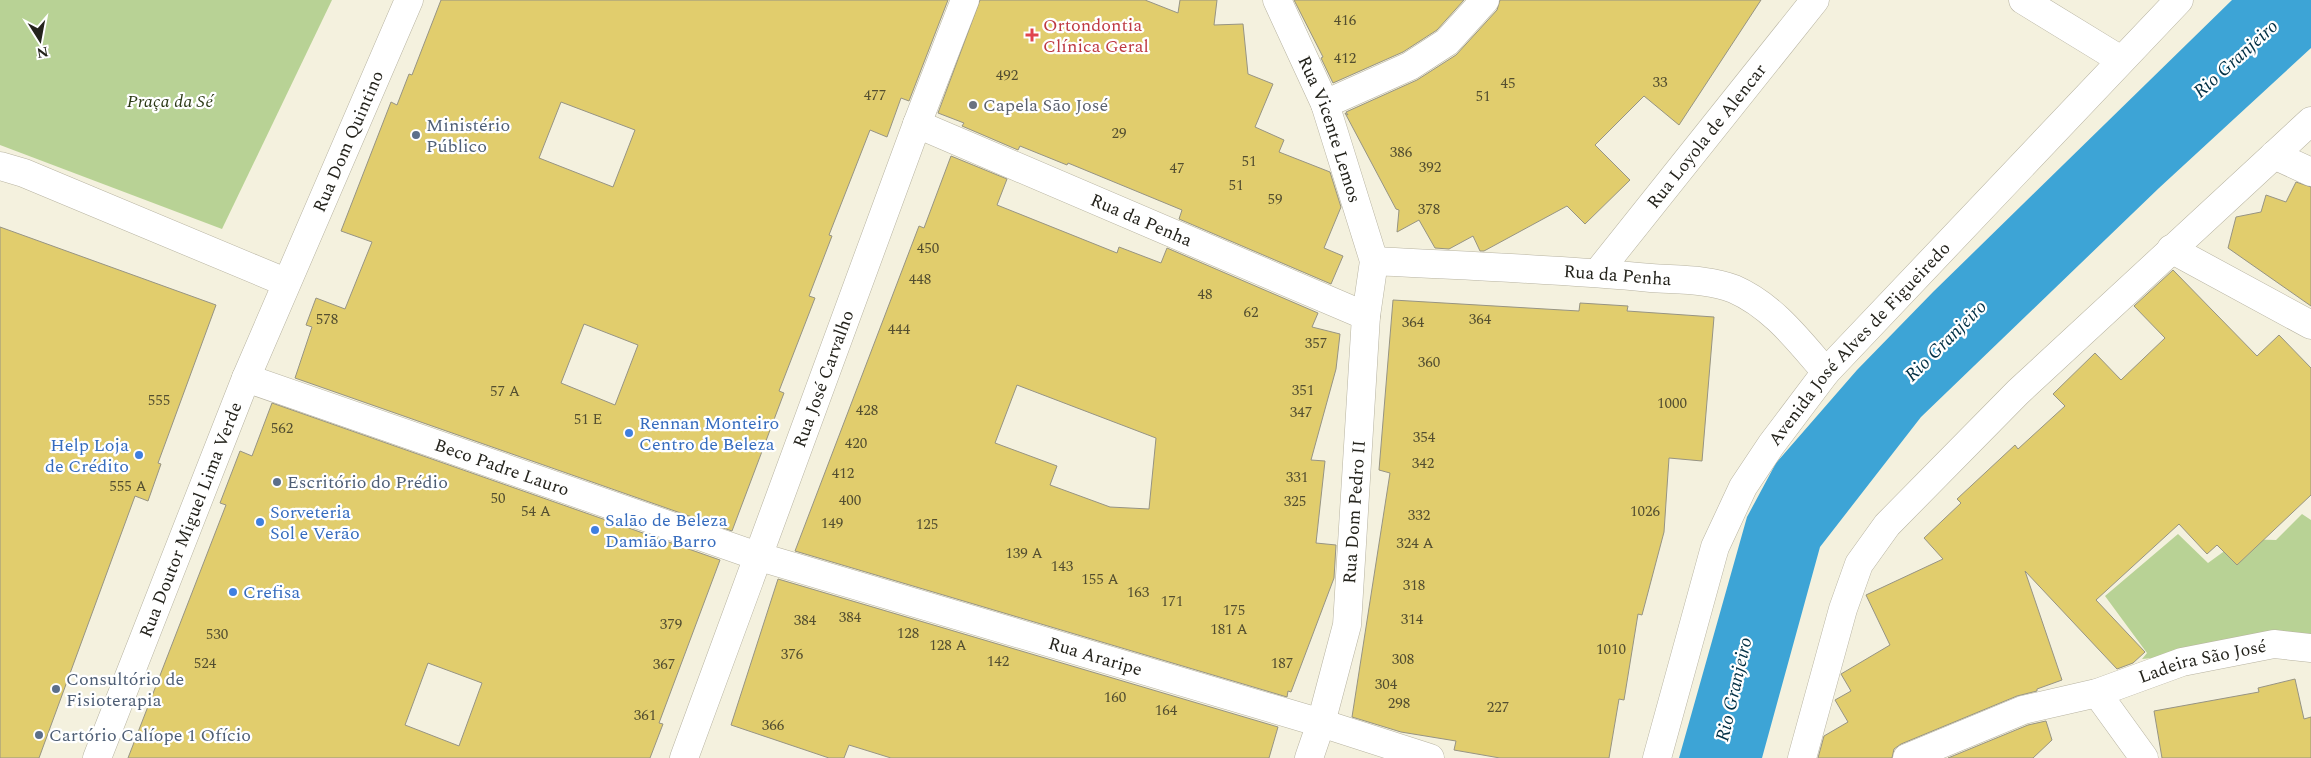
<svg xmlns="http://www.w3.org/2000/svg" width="2311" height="758" font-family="Spectral,serif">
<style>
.green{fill:#b8d295}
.water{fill:#3da4d6}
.building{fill:#e1cd6d;stroke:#979483;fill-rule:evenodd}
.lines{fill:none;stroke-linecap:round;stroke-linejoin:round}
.minor-casing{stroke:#b7b3a1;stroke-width:29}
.secondary-casing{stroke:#b7b3a1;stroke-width:29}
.minor{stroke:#fff;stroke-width:28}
.secondary{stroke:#fff;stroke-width:28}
.health-dot{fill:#e0444e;stroke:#fff;stroke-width:2}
.worship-dot{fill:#6b7280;stroke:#fff;stroke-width:2}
.service-dot{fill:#5c6f8a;stroke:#fff;stroke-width:2}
.shop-dot{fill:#3f7fe0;stroke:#fff;stroke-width:2}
.labels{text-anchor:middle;stroke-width:4.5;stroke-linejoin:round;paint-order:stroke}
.number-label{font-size:15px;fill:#534e30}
.health-label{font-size:18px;fill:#be3a42;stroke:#fff;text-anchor:start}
.park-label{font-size:18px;font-style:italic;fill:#2c3a16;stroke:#fff}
.worship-label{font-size:18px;fill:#5b616d;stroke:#fff;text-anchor:start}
.service-label{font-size:18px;fill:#4e5e75;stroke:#fff;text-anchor:start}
.street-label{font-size:18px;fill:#24231c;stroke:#fff}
.shop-label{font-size:18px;fill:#366cbe;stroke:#fff;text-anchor:start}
.water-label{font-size:19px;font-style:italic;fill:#012f44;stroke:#fff}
</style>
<rect width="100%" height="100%" fill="#f4f1de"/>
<g class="green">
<path d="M0,0h332l-110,229 -222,-84z"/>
<path d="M2302,514l9,6v122l-169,17 5,-6 -42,-57 73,-62 30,29 33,-24 35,1z"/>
</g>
<path class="water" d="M2232,0h79v48l-152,140 -238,229 -101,130 -58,211h-83l68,-241 29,-54 81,-93 76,-78z"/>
<g class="building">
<path d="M441,0h507l-39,101 -8,-3 -14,39 -17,-7 -41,105 3,1 -23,60 6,2 -36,93 5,2 -52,138 -437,-153 17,-51 -6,-2 10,-27 29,11 27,-67 -31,-11 50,-129 6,3 12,-31 3,1zM561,102l74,28 -22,57 -74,-29zM584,324l54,21 -23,60 -54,-22z"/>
<path d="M980,0h165l33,13 2,-13h37l-3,25 29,-1 5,50 25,10 -18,43 29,13 -5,12 51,20 11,35 -17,41 19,8 -12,28 -152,-65 3,-9 -114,-47 -1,2 -47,-19 -2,4 -56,-24 2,-3 -26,-10z"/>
<path d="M1294,0h170l-27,30 -34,22 -70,31 -12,-25 2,-1z"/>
<path d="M1500,0h261l-82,125 -35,-29 -49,49 35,35 -45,44 -18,-18 -83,45h-4l-7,-15 -24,13 -14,-1 -16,-28 -22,12 2,-22 -3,-1 -51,-96 3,2 -2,-3 71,-32 39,-25 41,-45z"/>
<path d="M951,156l56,23 -10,26 120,48 2,-6 42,16 6,-15 151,65 -6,14 28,7 -4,35 -25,91 14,1 -9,82 20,2 -2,33 -43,114 -3,-1 -1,6 -492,-146 124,-325 5,2zM1017,385l139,53 -7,71 -39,-2 -60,-22 7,-19 -62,-23z"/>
<path d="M2296,182l15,5v119l-83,-58 8,-31 25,-5 5,-17 20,7z"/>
<path d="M0,227l216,78 -58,158 3,1 -13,37 -13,-5 -96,262h-39z"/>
<path d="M2173,270l84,86 22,-21 32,33v127l-74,70 -20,-20 -10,9 -28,-30 -83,76 49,52 -12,11 -16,6 -92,-98 37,109 -25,9v2l-20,5 -116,48 -7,5 -2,9h-74l6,-22 24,-14 -13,-22 16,-9 -10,-17 49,-29 -24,-50 77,-36 -19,-21 37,-35 -4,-4 58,-54 3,4 47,-43 -12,-12 42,-41 26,27 44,-42 -31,-32z"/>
<path d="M1393,300l186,11 1,-8 48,3 -1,5 87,6 -12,144 -33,-3 -5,74 -22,83 -4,-1 -14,86 -5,-1 -10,59h-109l-46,-8 2,-9 -55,-9 -49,-15 38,-244 -11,-3z"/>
<path d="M272,403l448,157 -61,163 4,1 -13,34h-522l98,-253 -6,-2 20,-52 12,5zM428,663l54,20 -23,63 -54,-21z"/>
<path d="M778,579l500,148 -9,31h-378l-42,-13 -5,13h-15l-98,-33z"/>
<path d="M2295,679l9,40 7,-2v41h-149l-8,-47 105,-19 -1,-4z"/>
<path d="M2046,721l6,19 -19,18h-85l80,-33z"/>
</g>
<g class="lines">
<g class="minor-casing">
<g id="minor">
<path id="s1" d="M1277,0l48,104 49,157 -8,55 -19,309 -26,98 -12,35"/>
<path d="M2023,0l98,60"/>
<path d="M1325,104l85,-38 37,-24 38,-42"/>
<path id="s2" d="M917,124l449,192"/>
<path d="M2274,155l37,17"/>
<path d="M2171,249l140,76"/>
<path id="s3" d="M1374,261c92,5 185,8 277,17 26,2 59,1 83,11 39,17 65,52 92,83"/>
<path id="s4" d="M1598,272l217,-272"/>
<path id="s5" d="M246,378l514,179 561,166 109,35"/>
<path d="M2097,693l47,65"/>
<path id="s6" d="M684,758l233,-634 48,-124"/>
<path id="s7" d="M1657,758l58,-211 28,-60 28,-42 55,-73 353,-372"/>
<path d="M1802,758l41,-149 16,-45 28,-39 131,-133 293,-271"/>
<path id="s8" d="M1907,758l116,-48 74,-17 85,-31 92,-18 37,4"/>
</g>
</g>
<g class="secondary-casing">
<g id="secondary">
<path d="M0,166l24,7 261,109"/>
<path id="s9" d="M97,758l149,-380 163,-378"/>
</g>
</g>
<use href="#minor" class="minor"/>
<use href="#secondary" class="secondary"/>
</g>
<path class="health-dot" d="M1029.5 27.5h5v5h5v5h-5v5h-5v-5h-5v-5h5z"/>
<circle class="worship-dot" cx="973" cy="105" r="5"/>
<g class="service-dot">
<circle cx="416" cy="135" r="5"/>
<circle cx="277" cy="482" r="5"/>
<circle cx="56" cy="689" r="5"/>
<circle cx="39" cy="735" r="5"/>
</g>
<g class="shop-dot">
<circle cx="629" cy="433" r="5"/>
<circle cx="139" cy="455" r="5"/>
<circle cx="260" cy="522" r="5"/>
<circle cx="595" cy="530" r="5"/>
<circle cx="233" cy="592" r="5"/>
</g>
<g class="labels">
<g class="number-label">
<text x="1345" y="25">416</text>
<text x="1345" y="63">412</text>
<text x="1007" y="80">492</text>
<text x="1660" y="87">33</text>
<text x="1508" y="88">45</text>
<text x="875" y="100">477</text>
<text x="1483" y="101">51</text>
<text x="1119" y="138">29</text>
<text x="1401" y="157">386</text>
<text x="1249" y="166">51</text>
<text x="1430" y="172">392</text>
<text x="1177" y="173">47</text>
<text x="1236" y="190">51</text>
<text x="1275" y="204">59</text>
<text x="1429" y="214">378</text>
<text x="928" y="253">450</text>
<text x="920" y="284">448</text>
<text x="1205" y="299">48</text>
<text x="1251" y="317">62</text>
<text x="327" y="324">578</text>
<text x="1480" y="324">364</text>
<text x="1413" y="327">364</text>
<text x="899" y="334">444</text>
<text x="1316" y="348">357</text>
<text x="1429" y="367">360</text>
<text x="1303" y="395">351</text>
<text x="505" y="396">57 A</text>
<text x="159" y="405">555</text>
<text x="1672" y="408">1000</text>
<text x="867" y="415">428</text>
<text x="1301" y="417">347</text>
<text x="588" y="424">51 E</text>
<text x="282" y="433">562</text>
<text x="1424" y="442">354</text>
<text x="856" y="448">420</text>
<text x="1423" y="468">342</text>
<text x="843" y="478">412</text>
<text x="1297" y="482">331</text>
<text x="128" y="491">555 A</text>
<text x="498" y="503">50</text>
<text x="850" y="505">400</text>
<text x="1295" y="506">325</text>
<text x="536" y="516">54 A</text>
<text x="1645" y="516">1026</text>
<text x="1419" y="520">332</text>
<text x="832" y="528">149</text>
<text x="927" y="529">125</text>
<text x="1415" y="548">324 A</text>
<text x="1024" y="558">139 A</text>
<text x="1062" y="571">143</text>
<text x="1100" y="584">155 A</text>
<text x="1414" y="590">318</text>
<text x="1138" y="597">163</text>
<text x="1172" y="606">171</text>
<text x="1234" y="615">175</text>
<text x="850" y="622">384</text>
<text x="1412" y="624">314</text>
<text x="805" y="625">384</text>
<text x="671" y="629">379</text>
<text x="1229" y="634">181 A</text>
<text x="908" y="638">128</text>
<text x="217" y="639">530</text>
<text x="948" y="650">128 A</text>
<text x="1611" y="654">1010</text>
<text x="792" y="659">376</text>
<text x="1403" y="664">308</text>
<text x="998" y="666">142</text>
<text x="205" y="668">524</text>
<text x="1282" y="668">187</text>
<text x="664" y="669">367</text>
<text x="1386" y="689">304</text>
<text x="1115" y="702">160</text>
<text x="1399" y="708">298</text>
<text x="1498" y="712">227</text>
<text x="1166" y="715">164</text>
<text x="645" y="720">361</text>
<text x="773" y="730">366</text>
</g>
<g class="health-label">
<text x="1043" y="31">Ortondontia<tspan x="1043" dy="21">Clínica Geral</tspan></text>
</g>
<g class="park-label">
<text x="170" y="107">Praça da Sé</text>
</g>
<g class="worship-label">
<text x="983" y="111">Capela São José</text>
</g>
<g class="service-label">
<text x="426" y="131">Ministério<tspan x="426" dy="21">Público</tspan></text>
<text x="287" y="488">Escritório do Prédio</text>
<text x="66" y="685">Consultório de<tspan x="66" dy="21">Fisioterapia</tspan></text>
<text x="49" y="741">Cartório Calíope 1 Ofício</text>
</g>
<g class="street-label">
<text dy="6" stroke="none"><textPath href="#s1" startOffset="140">Rua Vicente Lemos</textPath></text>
<text dy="6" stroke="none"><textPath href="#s4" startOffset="174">Rua Loyola de Alencar</textPath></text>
<text dy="6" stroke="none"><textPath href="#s9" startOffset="666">Rua Dom Quintino</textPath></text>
<text dy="6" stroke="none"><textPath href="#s2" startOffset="244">Rua da Penha</textPath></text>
<text dy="6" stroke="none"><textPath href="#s3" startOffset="244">Rua da Penha</textPath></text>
<text dy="6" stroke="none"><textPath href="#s7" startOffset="470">Avenida José Alves de Figueiredo</textPath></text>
<text dy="6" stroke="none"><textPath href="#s6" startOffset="404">Rua José Carvalho</textPath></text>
<text dy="6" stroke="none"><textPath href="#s5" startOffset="271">Beco Padre Lauro</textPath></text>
<text transform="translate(1354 512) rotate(-86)" y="6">Rua Dom Pedro II</text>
<text dy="6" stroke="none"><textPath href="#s9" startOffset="256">Rua Doutor Miguel Lima Verde</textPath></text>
<text dy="6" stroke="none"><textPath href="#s5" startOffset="894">Rua Araripe</textPath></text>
<text dy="6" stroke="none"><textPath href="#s8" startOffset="312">Ladeira São José</textPath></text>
</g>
<g class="shop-label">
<text x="639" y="429">Rennan Monteiro<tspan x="639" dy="21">Centro de Beleza</tspan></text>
<text x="129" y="451" text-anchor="end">Help Loja<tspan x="129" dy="21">de Crédito</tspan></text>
<text x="270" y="518">Sorveteria<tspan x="270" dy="21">Sol e Verão</tspan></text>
<text x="605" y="526">Salão de Beleza<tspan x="605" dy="21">Damião Barro</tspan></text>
<text x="243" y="598">Crefisa</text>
</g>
<g class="water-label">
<text transform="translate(2235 58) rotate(-42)" y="7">Rio Granjeiro</text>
<text transform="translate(1945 340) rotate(-45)" y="7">Rio Granjeiro</text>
<text transform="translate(1733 689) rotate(-77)" y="7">Rio Granjeiro</text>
</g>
</g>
<g transform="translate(40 40) rotate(169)" stroke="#ffffff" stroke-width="4" paint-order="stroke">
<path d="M0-4L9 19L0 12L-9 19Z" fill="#24231c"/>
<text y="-8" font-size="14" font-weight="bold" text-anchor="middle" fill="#24231c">N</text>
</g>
</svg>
